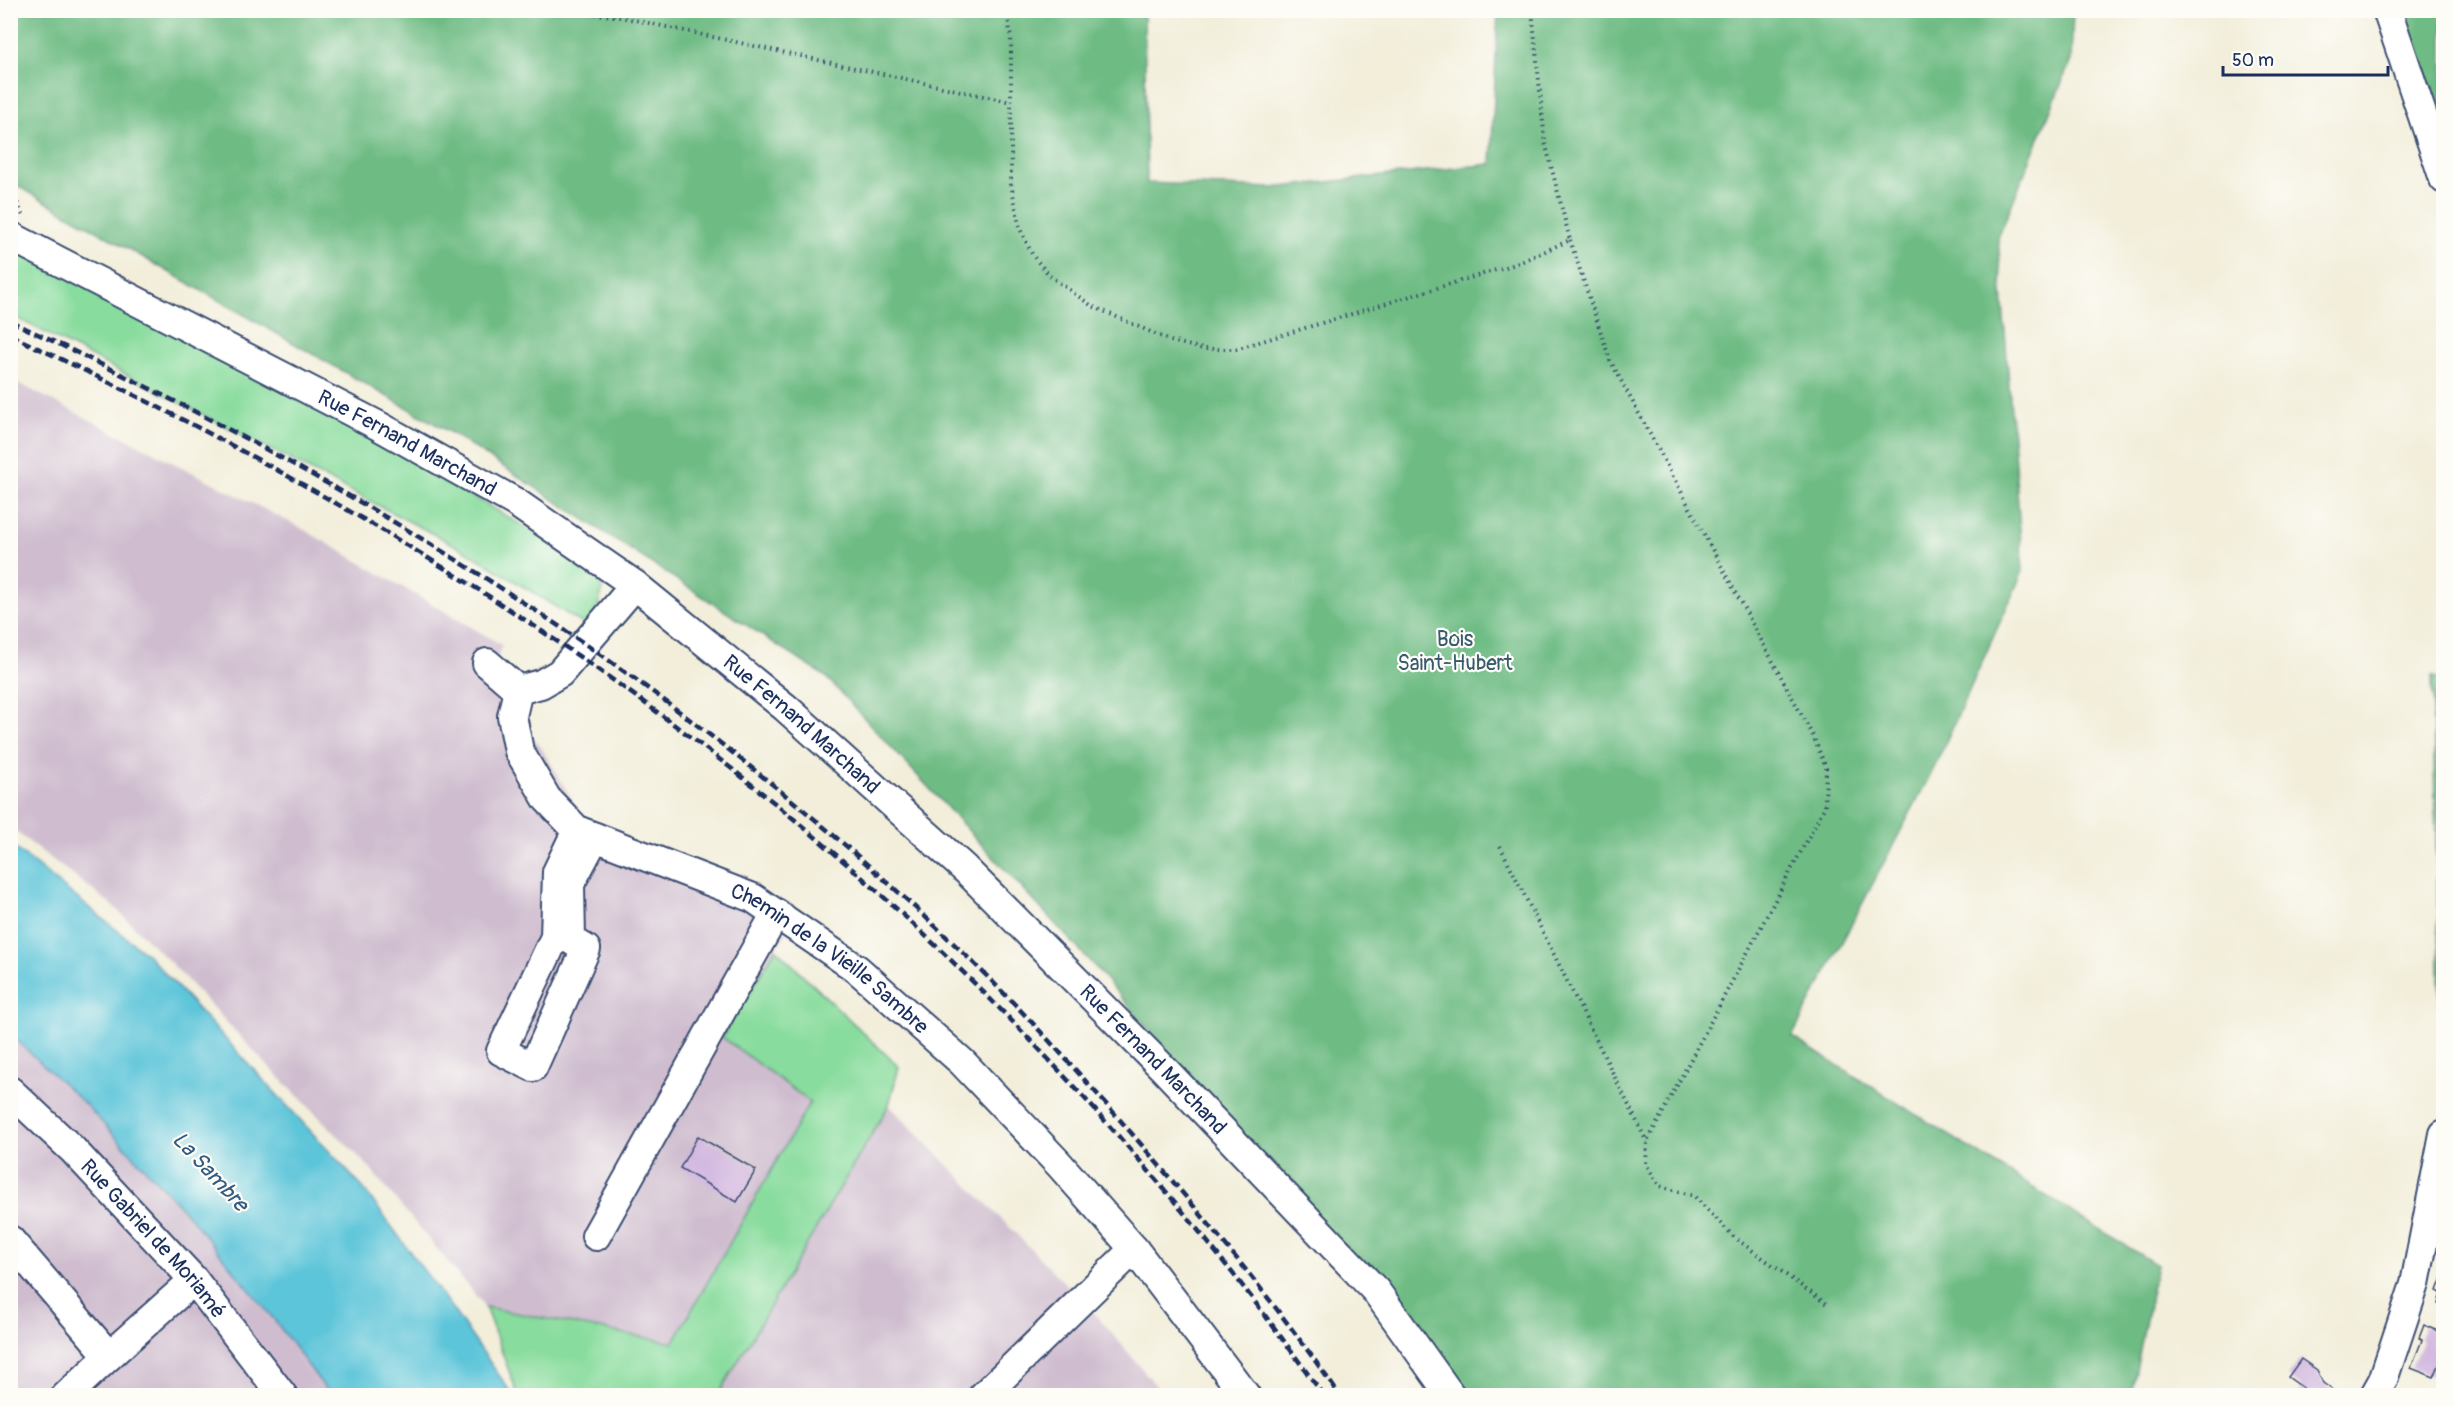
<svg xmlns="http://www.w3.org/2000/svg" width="2454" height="1406" font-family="Pangolin,sans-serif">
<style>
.industrial{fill:#cfbdcf}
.green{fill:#88dc9d;stroke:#52867e;stroke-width:1.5}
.forest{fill:#6ebc84;stroke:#447671;stroke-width:1.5}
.water{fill:#5dc5d9;stroke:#3c7a9c;stroke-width:1.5}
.building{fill:#cfb2de}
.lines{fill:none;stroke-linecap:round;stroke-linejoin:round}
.minor-casing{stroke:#3b4c71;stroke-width:32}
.path{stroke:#3b4c71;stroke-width:4;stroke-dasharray:1.5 4.5;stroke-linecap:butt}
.minor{stroke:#fff;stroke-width:28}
.rail{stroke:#1b2f5e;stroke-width:4.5;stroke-dasharray:9 4.5;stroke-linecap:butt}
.labels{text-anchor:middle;stroke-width:4.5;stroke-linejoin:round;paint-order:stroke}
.street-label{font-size:21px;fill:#1b2f5e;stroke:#fdfcf7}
.park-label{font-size:21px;fill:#365a6e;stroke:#fdfcf7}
.water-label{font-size:22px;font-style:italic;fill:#2f5c83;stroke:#fdfcf7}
</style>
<rect width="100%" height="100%" fill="#fdfcf7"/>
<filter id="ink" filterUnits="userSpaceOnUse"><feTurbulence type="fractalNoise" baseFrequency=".0167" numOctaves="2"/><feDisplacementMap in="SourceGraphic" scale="12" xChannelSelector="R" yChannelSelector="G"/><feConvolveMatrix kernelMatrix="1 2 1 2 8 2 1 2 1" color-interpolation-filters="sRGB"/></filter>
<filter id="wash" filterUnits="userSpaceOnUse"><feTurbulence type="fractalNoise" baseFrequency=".008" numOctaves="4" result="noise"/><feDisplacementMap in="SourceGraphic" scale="24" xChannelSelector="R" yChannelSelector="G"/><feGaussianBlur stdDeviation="1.35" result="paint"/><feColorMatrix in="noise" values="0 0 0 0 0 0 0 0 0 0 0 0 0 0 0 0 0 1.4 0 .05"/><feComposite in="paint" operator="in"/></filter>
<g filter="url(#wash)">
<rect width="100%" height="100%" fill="#f2eeda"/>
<g class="industrial">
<path d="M10,379l291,149 201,117 -15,42 52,57 43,72 204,116 -64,105 88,65 -137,242 -188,-37 -118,-142 -100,-100 -96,-102 -59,-58 -101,-77z"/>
<path d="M10,1035l75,69 105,113 86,105 54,73h-319z"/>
<path d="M889,1105l211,214 64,76 -446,1z"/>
</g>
<g class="green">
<path d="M10,247l311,159 278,165 3,21 -11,37 -123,-77 -457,-237z"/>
<path d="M776,949l123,118 -10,38 -171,290h-200l-33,-88 188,36 137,-241 -88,-65z"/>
</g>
<g class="forest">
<path d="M11,11h1133l3,172 125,5 219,-24 7,-153h575l-2,49 -73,178 25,333 -87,193 -144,273 365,228 -26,130h-672l-362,-426 -271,-292 -373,-243 -442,-252z"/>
<path d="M2398,11h45v148z"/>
<path d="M2432,676l12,7 -1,409h-1z"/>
</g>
<path class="water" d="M11,845l137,110 216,234 89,121 60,85h-183l-54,-73 -86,-105 -105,-113 -74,-69z"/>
<g id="blocks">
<g class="building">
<path d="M698,1136l58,34 -19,32 -57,-34z"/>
<path d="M2444,1226v24l-7,-2z"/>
<path d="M2444,1272v33l-6,-1 3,-11 -4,-2z"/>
<path d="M2424,1325l20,8v20l-10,24 -23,-9 11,-28 -3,-2z"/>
<path d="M2301,1359l16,11 6,13 18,13h-44l6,-8 -15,-11z"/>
</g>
</g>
</g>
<g filter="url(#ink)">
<use href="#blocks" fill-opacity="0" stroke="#3b4c71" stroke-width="1.5"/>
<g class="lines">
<g class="minor-casing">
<g id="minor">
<path d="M2387,10l57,169"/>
<path id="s1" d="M10,236l367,189 138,77 120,83 151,123 179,161 197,198 214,224 75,105"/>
<path d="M487,663l31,27"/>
<path id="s2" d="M518,690l-6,26 7,35 28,48 30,31 176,68 104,71 105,93 97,102 75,85 112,147"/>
<path d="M518,690l23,-6 19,-11 75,-88"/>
<path d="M577,830l-20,42 -2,65 -54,114 32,16 53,-118 -15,-9 -1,-56 25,-47"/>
<path id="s3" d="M10,1091l63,59 121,130 89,116"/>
<path d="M596,1236l180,-323"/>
<path d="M10,1240l99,116 -43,40"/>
<path d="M109,1356l85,-76"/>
<path d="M983,1396l151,-147"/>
<path d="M2374,1396l9,-16 32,-96 29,-150"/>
</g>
</g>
<g class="path">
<path d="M559,10l62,7 390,85"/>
<path d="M1007,10l4,29v145l9,45 13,27 17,20 42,30 79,35 32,8h33l280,-85 54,-24 -25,-98 -13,-132"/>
<path d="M10,194l5,3 8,19"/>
<path d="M1570,240l40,120 203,376 13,32 -1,38 -178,336 -1,22 13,22 35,10 41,42 93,67"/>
<path d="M1500,846l147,296"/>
</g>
<use href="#minor" class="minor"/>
<g class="rail">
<path d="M10,321c226,105 446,227 647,374 128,95 257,204 367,319 58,61 113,125 167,189 52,62 103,126 149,193"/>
<path d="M10,335c321,149 629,336 890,577 118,109 227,228 326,353 34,42 66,87 98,131"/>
</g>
</g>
</g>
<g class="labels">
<g class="street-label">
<text dy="7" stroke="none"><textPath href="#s1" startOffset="448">Rue Fernand Marchand</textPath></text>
<text dy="7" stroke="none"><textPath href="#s1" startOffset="934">Rue Fernand Marchand</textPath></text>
<text dy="7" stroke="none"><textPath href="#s2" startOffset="447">Chemin de la Vieille Sambre</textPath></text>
<text dy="7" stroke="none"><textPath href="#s1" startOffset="1420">Rue Fernand Marchand</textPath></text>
<text dy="7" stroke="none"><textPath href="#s3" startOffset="206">Rue Gabriel de Moriamé</textPath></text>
</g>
<g class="park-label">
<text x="1455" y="646">Bois<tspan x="1455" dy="24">Saint-Hubert</tspan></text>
</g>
<g class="water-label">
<text transform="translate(211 1171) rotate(47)" y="8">La Sambre</text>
</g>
</g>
<rect width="2454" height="1406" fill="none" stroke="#fdfcf7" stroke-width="36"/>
<path d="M2223 66v9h165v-9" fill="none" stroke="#1b2f5e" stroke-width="3"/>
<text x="2232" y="66" font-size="18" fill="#1b2f5e" stroke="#fdfcf7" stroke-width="4.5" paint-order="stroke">50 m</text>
</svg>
